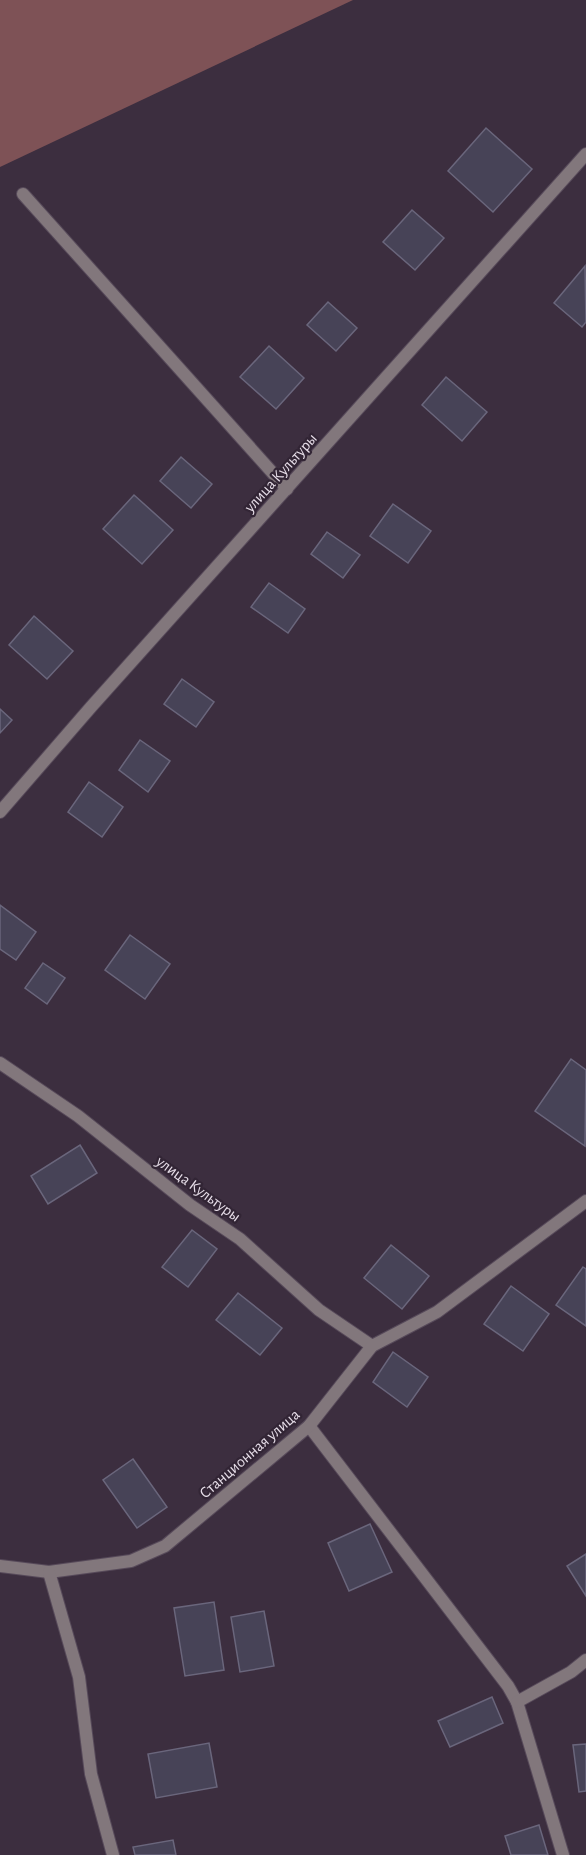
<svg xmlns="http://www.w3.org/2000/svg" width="586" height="1855" font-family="'Alegreya Sans',sans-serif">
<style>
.forest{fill:#7e5256}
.building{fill:#474357;stroke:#6a667c;stroke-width:1.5}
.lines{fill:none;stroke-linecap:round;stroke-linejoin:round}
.street-casing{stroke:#574a5a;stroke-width:14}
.street{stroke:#82777c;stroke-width:12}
.labels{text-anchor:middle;stroke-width:4.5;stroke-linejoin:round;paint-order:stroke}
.street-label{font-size:16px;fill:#e7dee9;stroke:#322535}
</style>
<rect width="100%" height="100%" fill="#3c2e3f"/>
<path class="forest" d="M0,0h353l-353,167z"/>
<g class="building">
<path d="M486,128l46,41 -39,43 -45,-41z"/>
<path d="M412,210l32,28 -29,32 -32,-28z"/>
<path d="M585,266l1,56 -4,5 -28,-24z"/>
<path d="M328,302l29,26 -21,23 -29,-26z"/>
<path d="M269,346l35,32 -28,31 -36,-32z"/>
<path d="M446,377l41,35 -25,29 -40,-36z"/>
<path d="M181,457l31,27 -21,24 -31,-27z"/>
<path d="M134,495l39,35 -31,34 -39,-35z"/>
<path d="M393,504l38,27 -23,32 -38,-27z"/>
<path d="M327,532l33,23 -17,23 -32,-24z"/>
<path d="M269,583l36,26 -17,24 -37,-26z"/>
<path d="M34,616l39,35 -26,28 -38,-34z"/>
<path d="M182,679l32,23 -18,25 -32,-23z"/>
<path d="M0,709l12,11 -12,13z"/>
<path d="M140,740l30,21 -22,31 -29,-22z"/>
<path d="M89,782l34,25 -21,30 -34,-25z"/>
<path d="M0,905l36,27 -20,28 -16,-11z"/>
<path d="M130,935l40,29 -25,35 -40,-29z"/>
<path d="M43,963l22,15 -18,26 -22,-16z"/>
<path d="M571,1059l15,11 -1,76 -50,-35z"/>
<path d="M80,1145l17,28 -49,31 -17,-28z"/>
<path d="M192,1230l25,19 -29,38 -26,-20z"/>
<path d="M391,1245l38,31 -27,33 -38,-31z"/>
<path d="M583,1267l3,2v57l-30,-21z"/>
<path d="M511,1286l38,28 -26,37 -39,-27z"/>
<path d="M238,1293l44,35 -22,27 -44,-35z"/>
<path d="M393,1352l35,25 -21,30 -34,-25z"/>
<path d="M133,1459l34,48 -30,21 -34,-48z"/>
<path d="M370,1524l22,48 -43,19 -21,-48z"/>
<path d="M586,1554v42l-19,-30z"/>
<path d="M214,1602l10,68 -39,6 -11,-68z"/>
<path d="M264,1611l10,55 -34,6 -9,-55z"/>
<path d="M492,1697l11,26 -53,24 -12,-26z"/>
<path d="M209,1743l8,44 -61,11 -8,-44z"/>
<path d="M586,1744v47l-7,1 -6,-47z"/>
<path d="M539,1825l9,30h-37l-6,-19z"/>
<path d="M173,1840l3,15h-41l-2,-8z"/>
</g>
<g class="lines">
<g class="street-casing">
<g id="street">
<path d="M23,194l264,295"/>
<path d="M0,812l91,-105 495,-553"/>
<path d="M0,1063l78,53 112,89 50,34 79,71 53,36"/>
<path d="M309,1426l199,260 9,16 46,153"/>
<path d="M0,1566l49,6 82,-11 34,-15 144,-120 63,-80 65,-34 149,-111"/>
<path d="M49,1572l30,105 12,97 22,81"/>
<path d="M517,1702l54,-30 15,-12"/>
</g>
</g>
<use href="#street" class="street"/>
</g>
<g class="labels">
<g class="street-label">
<text transform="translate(280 472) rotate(-48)" y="6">улица Культуры</text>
<text transform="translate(199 1188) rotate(36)" y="6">улица Культуры</text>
<text transform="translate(249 1453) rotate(-41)" y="6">Станционная улица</text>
</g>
</g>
</svg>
